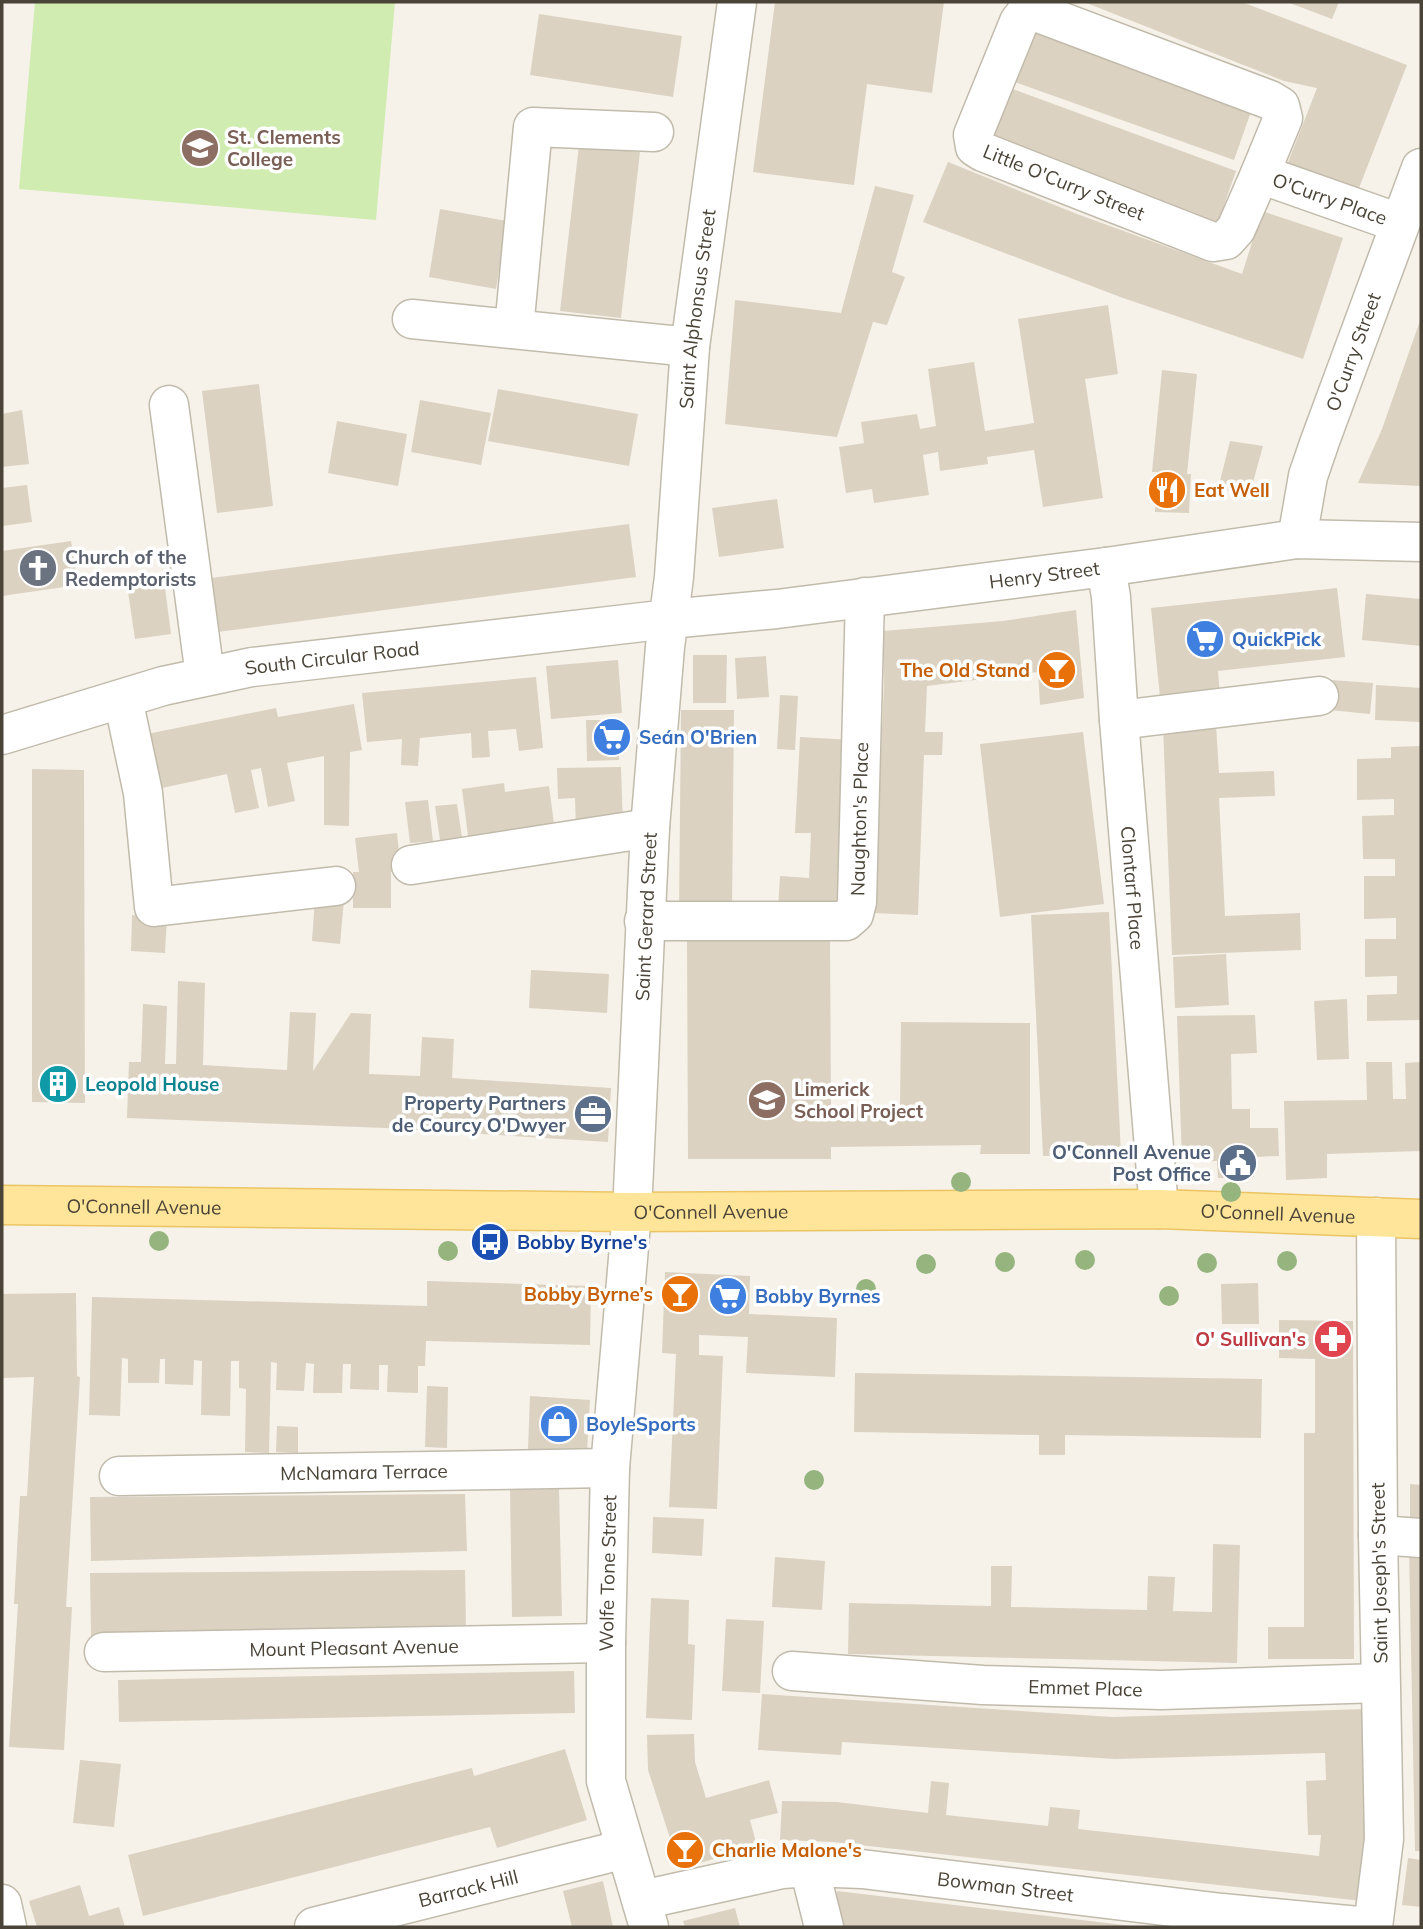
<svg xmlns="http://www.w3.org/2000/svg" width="1423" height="1929" font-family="Mulish,sans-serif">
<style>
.green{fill:#d0ecb1}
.building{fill:#dbd2c1}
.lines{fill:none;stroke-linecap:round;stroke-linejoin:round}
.minor-casing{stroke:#c2bbac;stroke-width:41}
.major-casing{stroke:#ebc563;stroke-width:41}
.minor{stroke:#fff;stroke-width:38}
.major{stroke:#ffe59a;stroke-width:38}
.tree{fill:#95b47e}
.labels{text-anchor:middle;stroke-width:7;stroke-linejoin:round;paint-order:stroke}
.education-label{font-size:19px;font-weight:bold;fill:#785e54;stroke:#fff;text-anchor:start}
.street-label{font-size:19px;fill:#4a4337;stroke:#fff}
.food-label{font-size:19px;font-weight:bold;fill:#c56008;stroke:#fff;text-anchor:start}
.worship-label{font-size:19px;font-weight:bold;fill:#5b616d;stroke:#fff;text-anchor:start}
.shop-label{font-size:19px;font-weight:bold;fill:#366cbe;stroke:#fff;text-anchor:start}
.culture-label{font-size:19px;font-weight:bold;fill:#0d838f;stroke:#fff;text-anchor:start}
.service-label{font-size:19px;font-weight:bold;fill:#4e5e75;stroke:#fff;text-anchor:end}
.transit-label{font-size:19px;font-weight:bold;fill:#164399;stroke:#fff;text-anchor:start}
.health-label{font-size:19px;font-weight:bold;fill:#be3a42;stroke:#fff;text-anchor:end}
</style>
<rect width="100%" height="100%" fill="#f6f2ea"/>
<path class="green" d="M35,2h360l-19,218 -357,-31z"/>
<g class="building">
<path d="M775,2h169l-12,91 -65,-9 -13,101 -101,-13z"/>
<path d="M1084,2h158l165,63 -50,128 -70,-28 30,-77 -33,-7z"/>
<path d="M1287,2h52l-7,17z"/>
<path d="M539,14l143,22 -9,61 -143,-22z"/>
<path d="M1023,29l229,80 -18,51 -228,-81z"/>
<path d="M1007,87l229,84 -19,54 -230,-83z"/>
<path d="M579,145l61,7 -19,166 -61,-7z"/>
<path d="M948,162l129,52 165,60 20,-63 81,27 -40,121 -180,-61 -200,-76z"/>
<path d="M875,186l39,9 -22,77 13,5 -18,48 -14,-3 -36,115 -112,-13 10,-124 106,13z"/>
<path d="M440,209l67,12 -11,68 -67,-12z"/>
<path d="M1108,305l10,69 -33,5 18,119 -60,9 -9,-57 -47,7 1,7 -48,7 -2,-19 -15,3 6,40 -55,8 -2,-14 -26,4 -7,-46 25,-4 -3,-21 56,-8 3,15 16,-3 -8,-57 46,-7 11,69 49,-8 -16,-104z"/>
<path d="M1421,318v168l-63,-3 24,-54z"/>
<path d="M1162,370l35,4 -10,100h4l-2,39 -34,-1 2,-40h-5z"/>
<path d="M259,384l14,122 -56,7 -15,-122z"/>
<path d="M498,389l140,25 -9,52 -141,-25z"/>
<path d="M420,400l71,13 -10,52 -70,-13z"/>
<path d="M22,410l7,54 -27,3v-53z"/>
<path d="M337,421l70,13 -9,52 -70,-13z"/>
<path d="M1230,441l33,5 -13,47 -32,-4z"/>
<path d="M27,485l5,37 -30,4v-38z"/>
<path d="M777,499l7,49 -65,9 -7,-49z"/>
<path d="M629,524l7,53 -426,56 -7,-54z"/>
<path d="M71,541l7,44 -76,11v-45z"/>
<path d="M164,580l7,54 -36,5 -8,-54z"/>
<path d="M1337,588l8,69 -127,14 2,25 -60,1 -9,-89z"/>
<path d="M1366,594l55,5v47l-59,-6z"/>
<path d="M1076,610l8,88 -44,7 -2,-33 -111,14 -2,46h18l-1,23h-18l-6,160 -44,-2 10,-229 -1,-53 120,-10z"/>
<path d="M693,655h34l-1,48h-33z"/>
<path d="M766,656l3,41 -32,2 -2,-41z"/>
<path d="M618,660l4,53 -71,6 -5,-53z"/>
<path d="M536,677l7,71 -24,3 -3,-22 -28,2 2,26 -18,1 -1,-25 -51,5 -2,28 -17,-1 1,-26 -35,3 -5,-49z"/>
<path d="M1331,680l42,3 -3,31 -41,-4z"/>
<path d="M1376,685l45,3v34l-46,-2z"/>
<path d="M780,695l18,1 -3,54 -18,-1z"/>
<path d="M354,704l8,46 -12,2 -1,74 -25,-1v-69l-37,7 8,38 -27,6 -7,-39 -10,2 8,38 -24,5 -8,-39 -74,16 -11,-55 134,-27 2,9z"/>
<path d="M681,710h53l-2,203 -53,-1z"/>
<path d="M586,720h33v40l-32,1z"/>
<path d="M1216,725l3,48 55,-2 1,25 -56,2 6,118 75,-3 1,37 -129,5 -9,-228z"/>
<path d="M1083,732l21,172 -104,13 -20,-173z"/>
<path d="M800,737l53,3 -14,172 -61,-2 2,-34 29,2 2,-45h-16z"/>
<path d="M1421,746v274l-54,1v-26l30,-1v-18l-32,1v-38h31v-21l-32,1v-43h31v-17h-32l-1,-43 32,-1v-16l-37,1v-41l34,-1v-11z"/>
<path d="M621,767l2,61 -47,1 -1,-31 -17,1 -1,-31z"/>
<path d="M32,769l52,1 1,333 -53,-1z"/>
<path d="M504,783l1,9 44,-6 5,38 -86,12 -6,-47z"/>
<path d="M428,800l5,41 -23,2 -5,-41z"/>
<path d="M457,804l5,33 -22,3 -5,-34z"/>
<path d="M397,833l4,38 -10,1v36h-38v-36h6l-4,-34z"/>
<path d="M315,898l29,2 -4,44 -28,-3z"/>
<path d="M1109,912l12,241 -78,3 -12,-241z"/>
<path d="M132,915l35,2 -2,36 -34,-2z"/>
<path d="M687,938h143l1,168 69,1 1,-85 129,1v131h-50l1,-9 -150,2v12h-143z"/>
<path d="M1226,954l3,51 -54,3 -2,-51z"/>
<path d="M531,970l78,4 -2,39 -78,-5z"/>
<path d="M178,981l27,2 -2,82 84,5 3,-58 26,1 -3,58 38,-58 20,1 -2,60 51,2 2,-39 32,2 -2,39 159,10 -3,54 -223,-14 -258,-10 2,-56h12l2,-58 24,2 -2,58h11z"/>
<path d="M1347,999l2,60 -32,1 -3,-59z"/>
<path d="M1255,1015l2,38 -26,1 1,55h18v19h28l1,28 -26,1 1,20 -36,1 -1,-17 -35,1 -5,-146z"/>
<path d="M1366,1062h26l1,37h13l-1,-36 16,-1v89l-94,3v24l-41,2 -2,-79 83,-1z"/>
<path d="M665,1272l85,4 -1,38 88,4 -2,59 -89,-4 2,-36 -49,-2v20l24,1 -6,153 -48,-2 7,-153 -14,-1z"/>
<path d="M427,1281l164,5 -1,59 -164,-4 -1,25h-7v27l-31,-1 1,-27h-9v25l-29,-1 1,-25h-8l-1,29h-29l1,-29 -8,-1 -2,28 -28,-1 1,-27 -6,-1 -2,91 -24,-1 1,-63 -7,-1v-27h-8l-1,55 -29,-1 1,-54 -8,-1 -1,25 -28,-1v-25h-5l-1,24h-31v-24l-6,-1 -2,58 -31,-1 3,-118 335,9z"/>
<path d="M1258,1283l1,41h-37l-1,-40z"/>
<path d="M76,1293l1,83 3,1 -14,230h6l-8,143 -55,-3 9,-143h-4l6,-108h7l7,-119 -32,1v-84z"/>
<path d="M1279,1320l74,1 1,338h-86v-32h36v-194h11v-74l-36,-1z"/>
<path d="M855,1373l407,6 -1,59 -196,-3v20h-26v-20l-185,-3z"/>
<path d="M427,1386l21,1 -1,61 -22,-1z"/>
<path d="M530,1396l60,4 -3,52 -59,-3z"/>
<path d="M277,1426l21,1v26l-22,-1z"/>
<path d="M1410,1484l11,1v43h-11z"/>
<path d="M559,1489l3,127 -50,1 -2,-127z"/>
<path d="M465,1494l2,57 -376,10 -1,-64z"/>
<path d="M653,1517l51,2 -2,37 -50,-3z"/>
<path d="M1213,1544l27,1 -3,118 -389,-9 1,-51 142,3v-40h21l-1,41 136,3 1,-34 27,1 -2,34 39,1z"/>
<path d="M1409,1548h12v303h-6z"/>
<path d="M775,1557l50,4 -3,49 -50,-3z"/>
<path d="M465,1570l1,57 -375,10 -1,-64z"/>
<path d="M651,1598l38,2 -1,44 7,1 -3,75 -46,-2z"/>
<path d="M726,1619l38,2 -4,72 -38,-2z"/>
<path d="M574,1671l1,42 -456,9 -1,-42z"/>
<path d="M762,1694l351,23 253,-8 4,125 -8,67 -529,-59 -53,-2 2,-39 55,1 91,11 3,-32 18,2 -3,32 102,11 2,-19 30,3 -2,19 241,27 2,-21h-13l-2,-54 20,-1 -1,-27 -210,6 -273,-17 -1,13 -83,-5z"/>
<path d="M694,1734l1,28 11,36 63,-18 9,33 -28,7 7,26 -77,23 -32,-99 -1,-35z"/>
<path d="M565,1749l22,71 -90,28 -7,-21 -347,89 -15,-61 344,-87 2,8z"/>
<path d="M80,1760l41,4 -7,63 -41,-4z"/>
<path d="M1408,1858l13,2v47l-19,-2z"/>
<path d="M603,1881l10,46h-41l-9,-36z"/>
<path d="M80,1885l9,31 30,-9 6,20h-88l-8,-26z"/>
<path d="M837,1891l295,35v1h-299z"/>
<path d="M735,1908l5,19h-55l-2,-6z"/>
</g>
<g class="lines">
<g class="minor-casing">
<g id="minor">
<path d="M1036,12l234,88 10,6 3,12 -23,56 -24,55 -10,11 -13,2 -230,-90 -8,-5 -2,-12 46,-113 6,-8z"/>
<path id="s1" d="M1260,174l139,49"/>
<path d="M412,319l278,28"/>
<path d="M514,329l19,-202 121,5"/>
<path d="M169,405l36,271"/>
<path id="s2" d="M1297,539l11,-63 12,-35 101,-273"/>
<path id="s3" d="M1106,567l5,30 8,123 40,489"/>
<path d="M123,699l20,94 11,114 182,-21"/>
<path d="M1119,720l200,-24"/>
<path id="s4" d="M2,735l161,-49 89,-19 417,-48 108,-10 329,-42 191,-28 124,3"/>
<path d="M411,865l239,-37"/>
<path id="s5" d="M644,921h202l8,-7 3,-12 8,-305"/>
<path id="s6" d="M119,1476l491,-8"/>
<path d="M1378,1535l43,3"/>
<path id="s7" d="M104,1652l502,-9"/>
<path id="s8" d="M792,1671l191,14 178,5 219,-7"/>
<path d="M809,1867l15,60"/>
<path id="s9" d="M642,1900l140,-31 27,-2 53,2 360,44 147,14"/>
<path d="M2,1904l5,23"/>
<path id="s10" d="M314,1927l311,-78"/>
<path id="s11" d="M649,1927l-43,-146v-138l4,-175 22,-256 18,-384 15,-181 9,-70 16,-230 47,-345"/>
<path d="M1373,1927l11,-88 -6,-304 -2,-318"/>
</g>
</g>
<g class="major-casing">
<g id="major">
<path id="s12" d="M2,1205l630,7 527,-3 262,10"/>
</g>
</g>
<use href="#minor" class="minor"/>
<use href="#major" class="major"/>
</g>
<g class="tree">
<circle cx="961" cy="1182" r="10"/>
<circle cx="1231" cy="1192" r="10"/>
<circle cx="159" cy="1241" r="10"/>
<circle cx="448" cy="1251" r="10"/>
<circle cx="1085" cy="1260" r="10"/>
<circle cx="1287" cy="1261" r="10"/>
<circle cx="1005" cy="1262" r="10"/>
<circle cx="1207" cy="1263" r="10"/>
<circle cx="926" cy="1264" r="10"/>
<circle cx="866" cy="1289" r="10"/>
<circle cx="1169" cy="1296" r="10"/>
<circle cx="814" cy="1480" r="10"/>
</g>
<defs>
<g id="school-disc" transform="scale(2.0125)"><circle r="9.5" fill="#8d6e63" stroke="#fff"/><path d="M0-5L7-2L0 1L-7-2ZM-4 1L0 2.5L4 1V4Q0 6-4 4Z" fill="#fff"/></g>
<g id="restaurant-disc" transform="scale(2.0125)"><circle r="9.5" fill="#e8710a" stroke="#fff"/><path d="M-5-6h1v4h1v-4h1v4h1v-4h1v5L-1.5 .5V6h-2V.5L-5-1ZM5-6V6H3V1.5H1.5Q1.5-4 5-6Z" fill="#fff"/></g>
<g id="church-disc" transform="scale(2.0125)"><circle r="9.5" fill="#6b7280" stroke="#fff"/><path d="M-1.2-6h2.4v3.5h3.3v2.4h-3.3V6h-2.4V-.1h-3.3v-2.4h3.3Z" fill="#fff"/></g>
<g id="supermarket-disc" transform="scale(2.0125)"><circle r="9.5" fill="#3f7fe0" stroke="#fff"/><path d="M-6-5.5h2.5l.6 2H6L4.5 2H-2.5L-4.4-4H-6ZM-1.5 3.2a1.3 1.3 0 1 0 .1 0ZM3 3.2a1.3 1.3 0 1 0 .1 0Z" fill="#fff"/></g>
<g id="bar-disc" transform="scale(2.0125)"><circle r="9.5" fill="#e8710a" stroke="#fff"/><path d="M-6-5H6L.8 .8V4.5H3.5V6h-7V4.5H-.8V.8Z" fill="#fff"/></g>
<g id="building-disc" transform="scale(2.0125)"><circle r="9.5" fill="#0f9aa8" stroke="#fff"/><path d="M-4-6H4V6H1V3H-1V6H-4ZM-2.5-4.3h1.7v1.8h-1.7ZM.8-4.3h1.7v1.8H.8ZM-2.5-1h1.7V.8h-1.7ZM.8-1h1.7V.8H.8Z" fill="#fff"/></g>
<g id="office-disc" transform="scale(2.0125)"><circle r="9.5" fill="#5c6f8a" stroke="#fff"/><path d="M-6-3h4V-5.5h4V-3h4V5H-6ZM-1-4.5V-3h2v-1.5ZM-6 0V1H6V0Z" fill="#fff"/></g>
<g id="civic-disc" transform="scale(2.0125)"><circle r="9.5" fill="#5c6f8a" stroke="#fff"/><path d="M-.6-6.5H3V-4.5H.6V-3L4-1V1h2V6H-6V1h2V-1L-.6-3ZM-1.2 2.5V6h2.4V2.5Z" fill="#fff"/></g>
<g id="bus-disc" transform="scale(2.0125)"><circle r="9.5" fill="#1a4fb4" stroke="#fff"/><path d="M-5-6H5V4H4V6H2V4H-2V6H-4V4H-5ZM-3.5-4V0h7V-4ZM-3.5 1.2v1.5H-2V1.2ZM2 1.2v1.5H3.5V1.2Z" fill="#fff"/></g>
<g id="pharmacy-disc" transform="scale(2.0125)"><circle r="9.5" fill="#e0444e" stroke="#fff"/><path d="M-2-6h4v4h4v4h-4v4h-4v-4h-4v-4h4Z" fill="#fff"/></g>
<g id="shop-disc" transform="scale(2.0125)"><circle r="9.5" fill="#3f7fe0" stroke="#fff"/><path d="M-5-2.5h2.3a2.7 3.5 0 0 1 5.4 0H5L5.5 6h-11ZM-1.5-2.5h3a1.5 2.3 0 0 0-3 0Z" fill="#fff"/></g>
</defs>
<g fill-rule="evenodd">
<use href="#school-disc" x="200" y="148"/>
<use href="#restaurant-disc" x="1167" y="490"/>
<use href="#church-disc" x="38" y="568"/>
<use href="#supermarket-disc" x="1205" y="639"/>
<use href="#bar-disc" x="1057" y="670"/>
<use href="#supermarket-disc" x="612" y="737"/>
<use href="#building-disc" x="58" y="1084"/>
<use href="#school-disc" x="767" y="1100"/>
<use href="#office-disc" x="593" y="1114"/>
<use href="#civic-disc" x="1238" y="1163"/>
<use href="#bus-disc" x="490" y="1242"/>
<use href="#bar-disc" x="680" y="1294"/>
<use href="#supermarket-disc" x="728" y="1296"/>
<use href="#pharmacy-disc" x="1333" y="1339"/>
<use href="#shop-disc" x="559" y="1424"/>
<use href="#bar-disc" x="685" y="1850"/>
</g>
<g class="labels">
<g class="education-label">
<text x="227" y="144">St. Clements<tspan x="227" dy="22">College</tspan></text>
<text x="794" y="1096">Limerick<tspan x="794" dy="22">School Project</tspan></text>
</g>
<g class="street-label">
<text transform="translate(1064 182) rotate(22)" y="7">Little O'Curry Street</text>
<text dy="7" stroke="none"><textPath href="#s1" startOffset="74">O'Curry Place</textPath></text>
<text dy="7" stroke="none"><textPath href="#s11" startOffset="1628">Saint Alphonsus Street</textPath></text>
<text dy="7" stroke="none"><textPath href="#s2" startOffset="196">O'Curry Street</textPath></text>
<text dy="7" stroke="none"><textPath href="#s4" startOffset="1057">Henry Street</textPath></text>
<text dy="7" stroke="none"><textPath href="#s4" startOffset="340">South Circular Road</textPath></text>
<text dy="7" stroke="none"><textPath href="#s5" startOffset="308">Naughton's Place</textPath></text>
<text dy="7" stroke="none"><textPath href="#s3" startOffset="322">Clontarf Place</textPath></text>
<text dy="7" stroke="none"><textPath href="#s11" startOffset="1018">Saint Gerard Street</textPath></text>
<text dy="7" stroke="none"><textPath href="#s12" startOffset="142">O'Connell Avenue</textPath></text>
<text dy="7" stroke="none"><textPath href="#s12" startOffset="709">O'Connell Avenue</textPath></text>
<text dy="7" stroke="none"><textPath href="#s12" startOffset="1276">O'Connell Avenue</textPath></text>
<text dy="7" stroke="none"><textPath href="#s6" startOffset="245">McNamara Terrace</textPath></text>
<text dy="7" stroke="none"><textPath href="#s11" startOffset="360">Wolfe Tone Street</textPath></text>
<text transform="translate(1379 1573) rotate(-91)" y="7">Saint Joseph's Street</text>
<text dy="7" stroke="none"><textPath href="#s7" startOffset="250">Mount Pleasant Avenue</textPath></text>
<text dy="7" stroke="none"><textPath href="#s8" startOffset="294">Emmet Place</textPath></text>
<text dy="7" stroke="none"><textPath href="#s9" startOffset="368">Bowman Street</textPath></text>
<text dy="7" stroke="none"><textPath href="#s10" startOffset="159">Barrack Hill</textPath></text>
</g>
<g class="food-label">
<text x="1194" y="497">Eat Well</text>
<text x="1030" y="677" text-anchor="end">The Old Stand</text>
<text x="653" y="1301" text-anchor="end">Bobby Byrne’s</text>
<text x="712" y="1857">Charlie Malone's</text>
</g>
<g class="worship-label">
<text x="65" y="564">Church of the<tspan x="65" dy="22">Redemptorists</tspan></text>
</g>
<g class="shop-label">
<text x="1232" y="646">QuickPick</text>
<text x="639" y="744">Seán O'Brien</text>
<text x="755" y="1303">Bobby Byrnes</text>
<text x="586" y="1431">BoyleSports</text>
</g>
<g class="culture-label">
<text x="85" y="1091">Leopold House</text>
</g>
<g class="service-label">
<text x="566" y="1110">Property Partners<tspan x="566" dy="22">de Courcy O'Dwyer</tspan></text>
<text x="1211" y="1159">O'Connell Avenue<tspan x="1211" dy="22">Post Office</tspan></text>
</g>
<g class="transit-label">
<text x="517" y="1249">Bobby Byrne's</text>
</g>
<g class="health-label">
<text x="1306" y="1346">O' Sullivan's</text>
</g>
</g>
<rect width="1423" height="1929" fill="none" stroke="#4a4337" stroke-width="7"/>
</svg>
